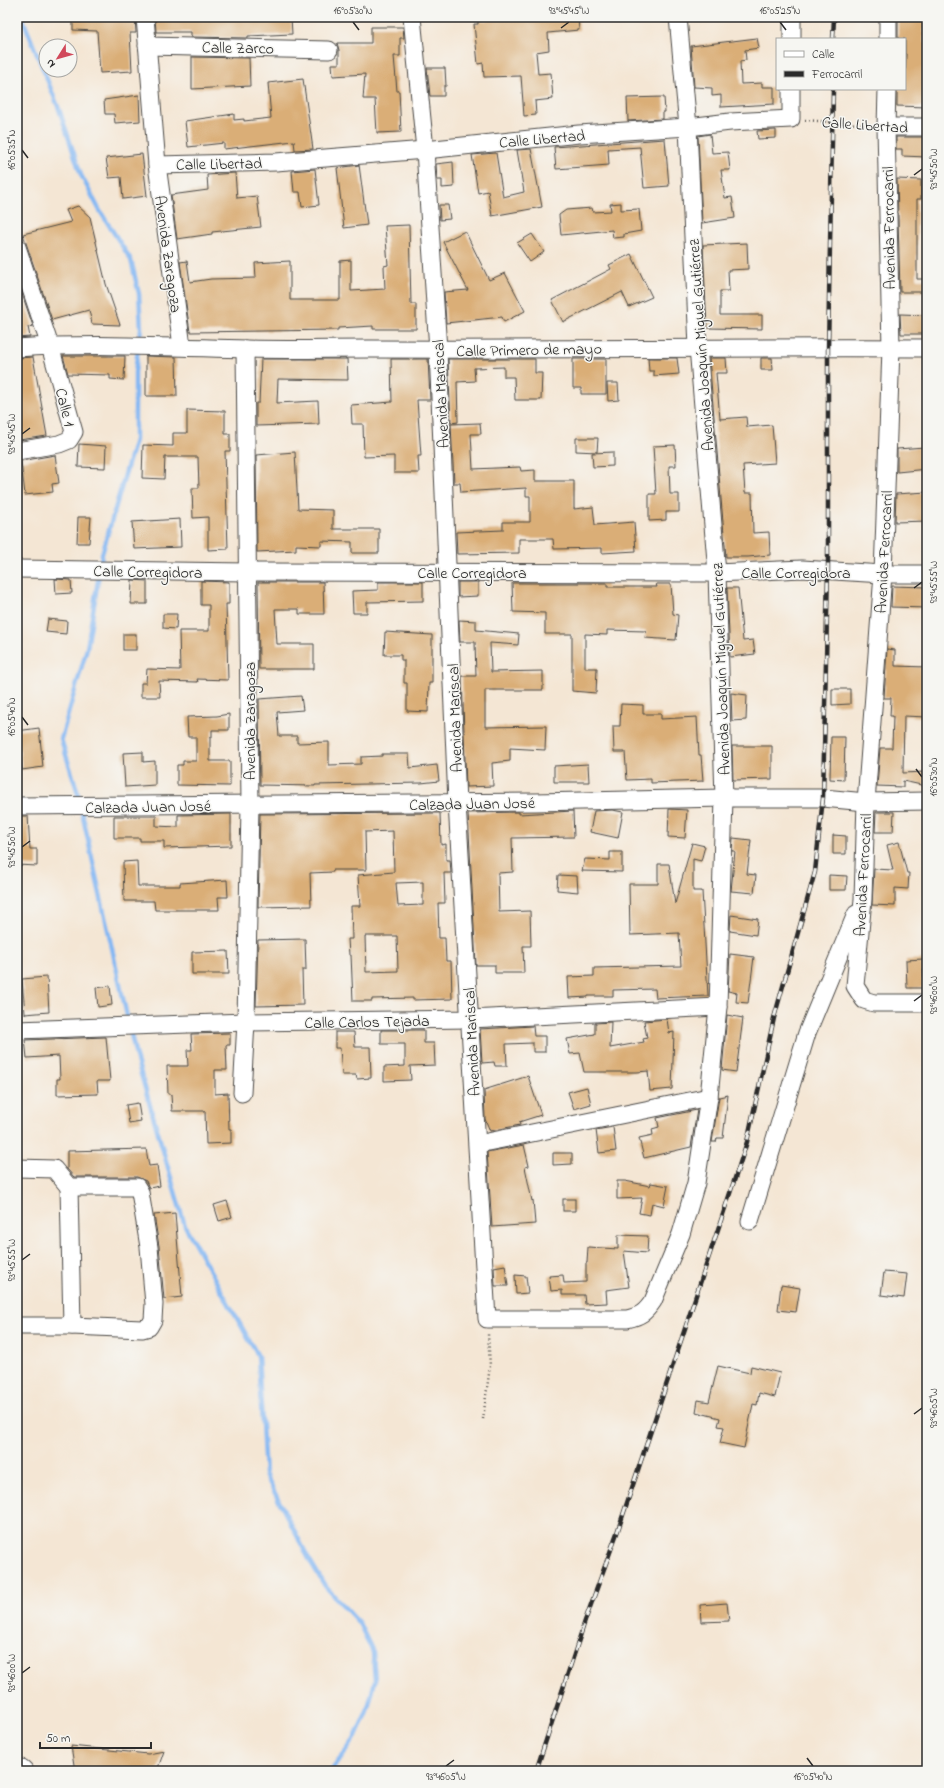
<svg xmlns="http://www.w3.org/2000/svg" width="944" height="1788" font-family="'Indie Flower',sans-serif">
<style>
.lines{fill:none;stroke-linecap:round;stroke-linejoin:round}
.stream{stroke:#85b8f3;stroke-width:4.5}
.building{fill:#daae77;fill-rule:evenodd}
.minor-casing{stroke:#494744;stroke-width:19}
.path{stroke:#494744;stroke-width:2.5;stroke-dasharray:1 3;stroke-linecap:butt}
.minor{stroke:#fff;stroke-width:17}
.rail-casing{stroke:#2b2b2b;stroke-width:4.5}
.rail{stroke:#f6f6f2;stroke-width:3;stroke-dasharray:9;stroke-linecap:butt}
.ticks{fill:none;stroke:#2b2b2b;stroke-width:1.5}
.labels{text-anchor:middle;stroke-width:3;stroke-linejoin:round;paint-order:stroke}
.street-label{font-size:16px;fill:#2b2b2b;stroke:#f6f6f2}
.neatline{fill:none;stroke:#2b2b2b;stroke-width:1.5}
.ticks-label{font-size:10px;text-anchor:middle;fill:#2b2b2b}
</style>
<rect width="100%" height="100%" fill="#f6f6f2"/>
<filter id="ink" filterUnits="userSpaceOnUse"><feTurbulence type="fractalNoise" baseFrequency=".025" numOctaves="2"/><feDisplacementMap in="SourceGraphic" scale="8" xChannelSelector="R" yChannelSelector="G"/><feConvolveMatrix kernelMatrix="1 2 1 2 8 2 1 2 1" color-interpolation-filters="sRGB"/></filter>
<filter id="wash" filterUnits="userSpaceOnUse"><feTurbulence type="fractalNoise" baseFrequency=".012" numOctaves="4" result="noise"/><feDisplacementMap in="SourceGraphic" scale="16" xChannelSelector="R" yChannelSelector="G"/><feGaussianBlur stdDeviation="0.9" result="paint"/><feColorMatrix in="noise" values="0 0 0 0 0 0 0 0 0 0 0 0 0 0 0 0 0 1.4 0 .05"/><feComposite in="paint" operator="in"/></filter>
<g filter="url(#wash)">
<rect width="100%" height="100%" fill="#f4e6d4"/>
<g class="lines">
<g class="stream">
<path d="M22,17l37,92 22,66 19,36 31,49 8,34 2,35 -2,13"/>
<path d="M100,567l2,-13 33,-114v-68l3,-23"/>
<path d="M99,574l-12,74 -26,91 16,51 59,267 49,169 73,130 7,118 44,85 16,27 34,37 14,29 2,29 -8,30 -13,29 -23,31"/>
</g>
</g>
<g id="blocks">
<g class="building">
<path d="M73,17h62l1,16h-6l2,38 -32,2 -3,-42 -24,-1z"/>
<path d="M155,17h136l1,17 -44,2v2l-57,-1v-5h-35z"/>
<path d="M523,17h55l1,13 -31,3 1,17 -13,2 2,22 13,-1 2,26 -18,2 1,14 -12,1 -3,-40 -37,1 -1,-14 -5,1 -4,-40h4v-3z"/>
<path d="M898,17h26v25h3v65l-30,-1v-17l8,-1 1,-34h-1v-15h-7z"/>
<path d="M371,27h32l1,11h-4v18h-6l3,35h2l2,41 -24,1 -2,-34h-12l2,-25 -32,2 -1,-12h7v-14l-2,-7h34z"/>
<path d="M757,38l2,10 -14,2 1,10 -6,1 1,23 21,-1v4h12v17l-53,3v-12l-9,1v-8l-18,-1 -3,-41z"/>
<path d="M192,57l57,1 1,28 -58,3z"/>
<path d="M427,68h18l1,18h-2v10h-14z"/>
<path d="M303,79l10,70 -18,1 -1,-9 -70,8v-6l-36,4 -3,-26 49,-7v6l10,-1v2l27,-3 -3,-35z"/>
<path d="M139,95l1,26 -25,2 -1,-9h-9l-1,-14z"/>
<path d="M664,97l1,15h-2v7l-35,2 -1,-23z"/>
<path d="M776,130v8l-18,1 -1,-8z"/>
<path d="M710,134l2,19 16,-1 2,18h-9l4,28 7,-1 3,21 -33,5 -4,-87z"/>
<path d="M896,137h31v20l-25,-1v-7h-6z"/>
<path d="M665,139l4,47 -25,2 -4,-41 -32,2 1,16 -53,4 -2,-22z"/>
<path d="M531,149l11,58 -50,9 -4,-25 -10,2 -6,-38 24,-2 7,44 21,-5 -7,-42z"/>
<path d="M142,154l5,42 -24,3 -2,-22 -12,1 -3,-20z"/>
<path d="M453,162l1,25 -12,1v-8h-5l-1,-16z"/>
<path d="M359,165l8,60 -23,3 -7,-60z"/>
<path d="M315,169l4,36 -17,2 -2,-15h-6l-2,-21z"/>
<path d="M235,173l2,25 20,-2 4,31 -49,5v2l-35,5 -6,-44 37,-5 -1,-15z"/>
<path d="M897,179l24,1v19h-4v80h10v13h-27z"/>
<path d="M621,203v7l18,-1 2,22 -17,3v3l-11,1 -1,-8 -51,5 -2,-20 7,-5 26,-2 1,4 18,-1 -1,-7z"/>
<path d="M439,205h9l2,14 -10,1z"/>
<path d="M78,206l12,11 16,67 14,41 -28,-1 -3,-14 -37,10 -29,-86 48,-12 -5,-12z"/>
<path d="M409,225l2,79h5v25h-43v-3l-35,2v2l-148,2 -10,-70 7,-1 3,21 21,-3 45,-1 -1,-15 35,-2v39h50v-39l11,-1v31l34,-2 -1,-23 4,-1 -3,-39z"/>
<path d="M465,231l24,49 16,-7 20,38 -21,11 -2,-5 -56,6 -2,-31 24,-2 -25,-48z"/>
<path d="M532,234l12,18 -14,10 -13,-19z"/>
<path d="M747,243l1,26 -20,1 1,21h-9v24h42v14l-55,-1 -4,-83z"/>
<path d="M631,254l21,43 -23,10 -7,-15 -59,30 -11,-22 59,-31 -2,-4z"/>
<path d="M17,279l16,47 -5,1 2,10 -13,1z"/>
<path d="M900,314l27,1v19h-26z"/>
<path d="M63,356h62l-1,24 -14,-1v-4l-42,-1z"/>
<path d="M146,356l30,1 1,39h-31z"/>
<path d="M33,357l14,79 -28,4 -2,-12v-70z"/>
<path d="M648,358h29l2,16 -25,2v-5h-5z"/>
<path d="M709,358h17l1,15h-11l4,46 26,-2 1,10 25,-2 3,38 -32,2 2,28h7l1,40 16,-1 1,23 -22,2h-22z"/>
<path d="M761,358h11l1,12h-12z"/>
<path d="M261,359h86l1,21 -70,-1 -1,24 41,-2 1,23 -63,2v-23h3z"/>
<path d="M391,359h37l2,41h-13l4,56h-3l1,17h-25v-17l-30,1 -1,-33h-11l-1,-19 41,-3z"/>
<path d="M448,359h87v14h7l-1,27h-26l-1,-23h-10v-10l-30,1 1,13 -18,1 1,40 -7,1z"/>
<path d="M573,359h33v35h-25v-6h-8z"/>
<path d="M607,383h11l1,17 -11,1z"/>
<path d="M187,410l38,1v23h5v17h-5l3,98 -20,1v-33l-15,1 -1,-30h7l-1,-31h-33l-1,22 -22,-1 1,-33 30,1v-13h14z"/>
<path d="M480,423l1,11h-10l2,35 47,-2 1,4 14,-1v11h39v28l19,-2 2,18 39,-3 2,29 -34,2v-5l-48,1 -1,-10h-34v14l-62,1 -1,-22 47,-2v-8h27v-26h-4v-8l-65,4 -1,-9h-6l-3,-59z"/>
<path d="M576,438h22l-1,14 -21,-1z"/>
<path d="M79,444l27,2 -1,22 -27,-1z"/>
<path d="M675,445l1,21h-7l1,28h9v18h-13v8l-17,1v-27h7l-3,-48z"/>
<path d="M925,447l2,22 -30,3v-23z"/>
<path d="M295,452l3,57 35,1v19h46v24h-27v-11l-31,-1v5l-25,-1v5l-39,2 -1,-97z"/>
<path d="M613,452v14l-20,1 -1,-14z"/>
<path d="M55,455l4,28 -7,1 1,8 -28,3 -4,-34z"/>
<path d="M927,492v29l-32,1 1,-28z"/>
<path d="M78,517h13l-2,26h-12z"/>
<path d="M180,519l1,28 -47,2 -2,-27z"/>
<path d="M55,579l16,1 1,13 -16,1z"/>
<path d="M132,580l15,1v23h-16z"/>
<path d="M201,581l28,1v22h-3l2,76 -31,-1 1,3 -39,-1 1,16h-19v-14h5l1,-14 33,1 -1,-39h30v-26h-8z"/>
<path d="M258,582h65l1,32h-25v-5h-24l2,35h37v25h-55z"/>
<path d="M378,582h45v19l-56,1v11h-14l-1,-22 26,-1z"/>
<path d="M458,582h20v14l-20,1z"/>
<path d="M512,583h95v4h50l-1,-3h15l2,30 5,1 -2,25 -31,-2 1,-7 -39,-1v5l-22,-1v34h12l-1,25 -24,-2v-57h-27v-21l-32,-1z"/>
<path d="M892,586l35,1v21l-36,-1z"/>
<path d="M727,588h11l5,53 10,-1 2,14 -25,3z"/>
<path d="M163,614h14l-1,15 -13,-1z"/>
<path d="M48,619l19,2 -1,13 -20,-2z"/>
<path d="M459,620l17,1v9l43,4 -1,11 -28,-2 1,29 52,-1v19h-58v37l61,-1 -1,24 -35,-2v13l-18,2 1,23 -27,1 -4,-111h14l-1,-34h-15z"/>
<path d="M385,632l47,3v48h-3l-1,29 -21,-1v-28h-3v-23h-3v-5h-17z"/>
<rect x="123" y="634" width="13" height="16"/>
<path d="M887,649l8,1v16l32,1v50l-23,-1 -1,57 22,-1 1,14 -23,-5v6l-26,-1 3,-38h12l1,-32h-3l1,-18h-7z"/>
<path d="M832,689h18v15l-18,1z"/>
<path d="M731,693l16,2 -1,25 -14,1z"/>
<path d="M301,696l2,14 -26,2 2,24h18v7l32,-1v23l32,-1v-7l21,-1v-2h27l1,14 27,-3 2,16 -18,2 -106,2v1l-55,-1 -1,-86z"/>
<path d="M621,704l22,1v9h18v5l36,-2 2,38h2l2,26 -52,2v-4l-24,1 -2,-28h-11l-1,-26h7z"/>
<path d="M229,714v16h-17v7h-2v24h20v25l-53,-1v-20h6v-4h13v-24h-8l-1,-20 30,-1z"/>
<path d="M39,728l4,39 -21,3 -5,-39z"/>
<path d="M831,737h14l-1,43 -14,-1z"/>
<path d="M732,746h40v33l-39,1z"/>
<path d="M143,752v10l12,-1v24l-30,2 -2,-34z"/>
<path d="M588,764l1,18h-35v-16z"/>
<path d="M669,809l18,1 -2,28 -17,-1z"/>
<path d="M612,810l11,2 -5,26 -28,-6 4,-21z"/>
<path d="M573,811l1,26 -62,1 1,34 -15,1 1,39 31,-1 1,35h-8l1,27h-29v-8h-19l-8,-152 51,-1v2z"/>
<path d="M876,812h18l-1,20h-18z"/>
<path d="M440,813l1,32 5,-1v16h4l1,13h-7l1,30h-7l1,35h6l1,23h5l1,38 -39,1v-2l-41,1v2h-19l-2,-46h-2l-1,-16h4l-1,-33h9l-2,-31 36,-3 -1,-41 -28,1 1,38h-33v2l-23,1 1,33 -53,1 2,-93zM423,882v23l-25,1 -2,-23zM365,936h32l1,35 -32,1z"/>
<path d="M231,814v32l-67,2v-7h-24v-3h-26v-22h42v10l22,1v-12z"/>
<path d="M17,816h11l2,33h7v17l-20,-1z"/>
<path d="M833,835l13,1v18h-13z"/>
<path d="M733,838l18,2 -4,34 9,1 -2,18 -23,-2 4,-40h-3z"/>
<path d="M899,842l8,31h2l-1,16 -13,-1v18l-23,-1 2,-36 19,1 -6,-25z"/>
<path d="M692,843l13,3 -4,15 -8,-2v32h9l6,105 -52,2 -1,-9 -42,1v6h-25v1l-19,1 -1,-21 26,-1v-8l87,-2 -2,-33 -49,2 -1,-51h29v-20h11l6,40z"/>
<path d="M610,852h12v20l-40,-1 3,-12 25,1z"/>
<path d="M137,861l1,25h42v-3l47,-3 1,17h-10l1,13h-64l-1,-9h-30l-1,-39z"/>
<path d="M558,875l19,1 1,16 -21,-2z"/>
<path d="M829,875l18,1 -1,14h-17z"/>
<path d="M731,915l27,4 -2,16 -26,-4z"/>
<path d="M305,939l1,31h-4l1,35 -47,1 2,-66z"/>
<path d="M228,951l1,23h-37v-22z"/>
<path d="M730,954l24,3 -6,46 -12,-1 1,-9 -9,-2z"/>
<path d="M923,959l1,29h-17l-1,-28z"/>
<path d="M47,977l2,35 -24,2 -3,-35z"/>
<path d="M110,986l2,19 -14,2 -2,-19z"/>
<path d="M727,1015l16,3 -7,54 -14,-2z"/>
<path d="M667,1019l2,14 5,-1 -2,57 -22,2 -2,-20 -11,1h-53l-4,-19 -10,1 -3,-15 28,-5v-11l16,-1 -1,26 34,-6 -1,-3 4,-1 -3,-17z"/>
<path d="M533,1026l1,10h11v16h-12v-9l-27,1 1,22h-12l-1,-4 -12,1 -2,-34z"/>
<path d="M381,1030h43v13h10l1,22 -25,1 1,14 -27,1v-14l21,-1v-22h-24z"/>
<path d="M335,1032h19l1,15h15l1,31 -14,1 -1,-4h-14l-2,-27h-5z"/>
<path d="M230,1033v12h-4l1,25h-12v24l13,-1 1,36h2v14l-25,1 -1,-33h-33l-1,-17h-3l-1,-28h21l-1,-16h5l-1,-16z"/>
<path d="M106,1037l4,44h-13l1,13 -41,1v-16h3l-1,-23 -32,2 -2,-18z"/>
<path d="M528,1076l13,39 -22,7 1,3 -30,6 -5,-12 -1,-29z"/>
<path d="M587,1087l4,17 -17,5 -6,-17z"/>
<path d="M728,1095l-5,43h-6l-1,4h-4l7,-45z"/>
<path d="M138,1103l3,18 -12,2 -3,-18z"/>
<path d="M697,1110l-6,37 -47,11 -5,-20 14,-3 -1,-6 7,-2 -2,-9z"/>
<path d="M613,1127l3,24 -17,2 -3,-23z"/>
<path d="M524,1145l5,21 -4,1 7,34 1,-1 2,24 -43,3 -5,-75z"/>
<path d="M146,1149l3,17 8,-1 3,21 -11,2 -3,-7 -9,-4h-63l-7,-8v-18z"/>
<path d="M553,1153h19v11l-19,1z"/>
<path d="M617,1181h8l25,5 1,-3 17,3 -4,20 -12,-3 -2,12 -11,-2 3,-15 -25,1z"/>
<rect x="563" y="1199" width="12" height="12"/>
<path d="M227,1201l5,16 -13,4 -5,-16z"/>
<path d="M175,1213l7,84 -18,2 -5,-53 -5,-31z"/>
<path d="M618,1235l30,1 -1,17 -23,-2 5,36 -23,3 1,13 -22,1 -1,-9h-22v-5l-11,1 -2,-15 14,-1 1,8 22,-1v-19h1l1,-16 30,2z"/>
<path d="M505,1265l3,21h-13l-1,-19z"/>
<path d="M884,1272l23,2 -3,24 -23,-3z"/>
<path d="M515,1275l11,1 2,17 -12,1z"/>
<path d="M781,1285l19,3 -4,24 -18,-2z"/>
<path d="M718,1366l32,7 1,-7 29,7 -5,24 -16,-4 -2,12 -4,-1 -9,44 -24,-5 4,-16 -6,-1 2,-8 -24,-6 2,-12 11,2z"/>
<path d="M727,1603l2,18 -28,1 -1,-17z"/>
<path d="M71,1746l77,8 16,-3 -7,20h-82z"/>
</g>
</g>
</g>
<g filter="url(#ink)">
<use href="#blocks" fill-opacity="0" stroke="#494744" stroke-width="1"/>
<g class="lines">
<g class="minor-casing">
<g id="minor">
<path d="M145,17l12,148 25,181"/>
<path d="M412,17l13,133 13,200 19,453 30,516h140c13,-3 18,-6 26,-18l28,-67 15,-51 13,-86 9,-90 6,-209 -7,-225 -19,-226 -10,-220 -10,-110"/>
<path d="M792,39v-22"/>
<path d="M888,39v-22"/>
<path d="M147,46l182,4"/>
<path d="M887,89l-1,38 5,221 -8,226 -17,228 -3,97 -8,87 9,14 10,3h53"/>
<path d="M886,127h41"/>
<path d="M157,165l119,-3 149,-12 154,-16 109,-7 42,-5 61,-3v-30"/>
<path d="M17,247l33,99 24,86 -5,8 -10,4 -42,7"/>
<path d="M17,348c76,-5 152,-1 229,1 41,1 82,0 123,0 186,1 372,-2 558,-1"/>
<path d="M17,569l231,3 469,1 85,-4 81,5h44"/>
<path d="M17,806l518,-4 189,-4h99l43,4 61,-1"/>
<path d="M17,1030l229,-8 224,-3 248,-12"/>
<path d="M242,1093l4,-71 4,-217 -5,-456"/>
<path d="M478,1144l231,-47"/>
<path d="M17,1168l37,1 15,18h68l3,5 9,55 5,57 -1,16 -4,7 -7,2 -70,-3h-55"/>
<path d="M69,1187l3,139"/>
<path d="M750,1221l57,-188 49,-119"/>
<path d="M17,1768h5l3,3"/>
</g>
</g>
<g class="path">
<path d="M805,120l67,5"/>
<path d="M483,1419l7,-53 -2,-32"/>
</g>
<use href="#minor" class="minor"/>
<g class="rail-casing">
<g id="rail">
<path d="M833,39l1,-22"/>
<path d="M536,1771l49,-150 32,-88 130,-391 27,-124 41,-146 8,-74 5,-228v-221l5,-260"/>
</g>
</g>
<use href="#rail" class="rail"/>
</g>
</g>
<path class="ticks" d="M353,22l6,8M780,22l6,8M561,28l8,-6M22,150l6,8M914,175l8,-6M22,434l8,-6M914,588l8,-6M22,717l6,8M916,769l6,8M22,847l8,-6M914,1001l8,-6M22,1260l8,-6M914,1414l8,-6M22,1673l8,-6M807,1758l6,8M446,1766l8,-6"/>
<g class="labels">
<g class="street-label">
<text transform="translate(238 47) rotate(1)" y="6">Calle Zarco</text>
<text transform="translate(865 124) rotate(4)" y="6">Calle Libertad</text>
<text transform="translate(542 138) rotate(-5)" y="6">Calle Libertad</text>
<text transform="translate(219 163) rotate(-1)" y="6">Calle Libertad</text>
<text transform="translate(888 228) rotate(-91)" y="6">Avenida Ferrocarril</text>
<text transform="translate(169 254) rotate(82)" y="6">Avenida Zaragoza</text>
<text transform="translate(700 345) rotate(-94)" y="6">Avenida Joaquín Miguel Gutiérrez</text>
<text transform="translate(529 349) rotate(-1)" y="6">Calle Primero de mayo</text>
<text transform="translate(440 394) rotate(-93)" y="6">Avenida Mariscal</text>
<text transform="translate(66 407) rotate(76)" y="6">Calle 1</text>
<text transform="translate(883 552) rotate(-87)" y="6">Avenida Ferrocarril</text>
<text transform="translate(148 571) rotate(1)" y="6">Calle Corregidora</text>
<text x="472" y="578">Calle Corregidora</text>
<text x="796" y="578">Calle Corregidora</text>
<text transform="translate(720 669) rotate(-92)" y="6">Avenida Joaquín Miguel Gutiérrez</text>
<text transform="translate(454 718) rotate(-92)" y="6">Avenida Mariscal</text>
<text transform="translate(249 721) rotate(-90)" y="6">Avenida Zaragoza</text>
<text transform="translate(472 803) rotate(-1)" y="6">Calzada Juan José</text>
<text transform="translate(148 806) rotate(-1)" y="6">Calzada Juan José</text>
<text transform="translate(862 875) rotate(-87)" y="6">Avenida Ferrocarril</text>
<text transform="translate(367 1021) rotate(-1)" y="6">Calle Carlos Tejada</text>
<text transform="translate(471 1042) rotate(-93)" y="6">Avenida Mariscal</text>
</g>
</g>
<rect width="944" height="1788" fill="none" stroke="#f6f6f2" stroke-width="44"/>
<rect x="776" y="38" width="130" height="52" fill="#f6f6f2" stroke="#a5a5a2"/>
<rect x="784" y="51" width="20" height="6" fill="#ffffff" stroke="#a5a5a2"/>
<text x="812" y="58" font-size="12" fill="#2b2b2b">Calle</text>
<rect x="784" y="71" width="20" height="6" fill="#2b2b2b" stroke="#a5a5a2"/>
<text x="812" y="78" font-size="12" fill="#2b2b2b">Ferrocarril</text>
<g transform="translate(58 58) rotate(233)"><circle r="19" fill="#f6f6f2" stroke="#a5a5a2"/>
<path d="M0-3L7 15L0 10L-7 15Z" fill="#d1495b"/>
<text y="-6" font-size="11" font-weight="bold" text-anchor="middle" fill="#2b2b2b">N</text>
</g>
<path d="M40 1742v6h111v-6" fill="none" stroke="#2b2b2b" stroke-width="2"/>
<text x="46" y="1742" font-size="12" fill="#2b2b2b" stroke="#f6f6f2" stroke-width="3" paint-order="stroke">50 m</text>
<rect x="22" y="22" width="900" height="1744" class="neatline"/>
<g class="ticks-label">
<text x="353" y="14">16°05'30"N</text>
<text x="569" y="14">93°45'45"W</text>
<text x="780" y="14">16°05'25"N</text>
<text transform="translate(11 150) rotate(-90)" y="4">16°05'35"N</text>
<text transform="translate(933 169) rotate(-90)" y="4">93°45'50"W</text>
<text transform="translate(11 434) rotate(-90)" y="4">93°45'45"W</text>
<text transform="translate(933 582) rotate(-90)" y="4">93°45'55"W</text>
<text transform="translate(11 717) rotate(-90)" y="4">16°05'40"N</text>
<text transform="translate(933 777) rotate(-90)" y="4">16°05'30"N</text>
<text transform="translate(11 847) rotate(-90)" y="4">93°45'50"W</text>
<text transform="translate(933 995) rotate(-90)" y="4">93°46'00"W</text>
<text transform="translate(11 1260) rotate(-90)" y="4">93°45'55"W</text>
<text transform="translate(933 1408) rotate(-90)" y="4">93°46'05"W</text>
<text transform="translate(11 1673) rotate(-90)" y="4">93°46'00"W</text>
<text x="446" y="1780">93°46'05"W</text>
<text x="813" y="1780">16°05'40"N</text>
</g>
</svg>
